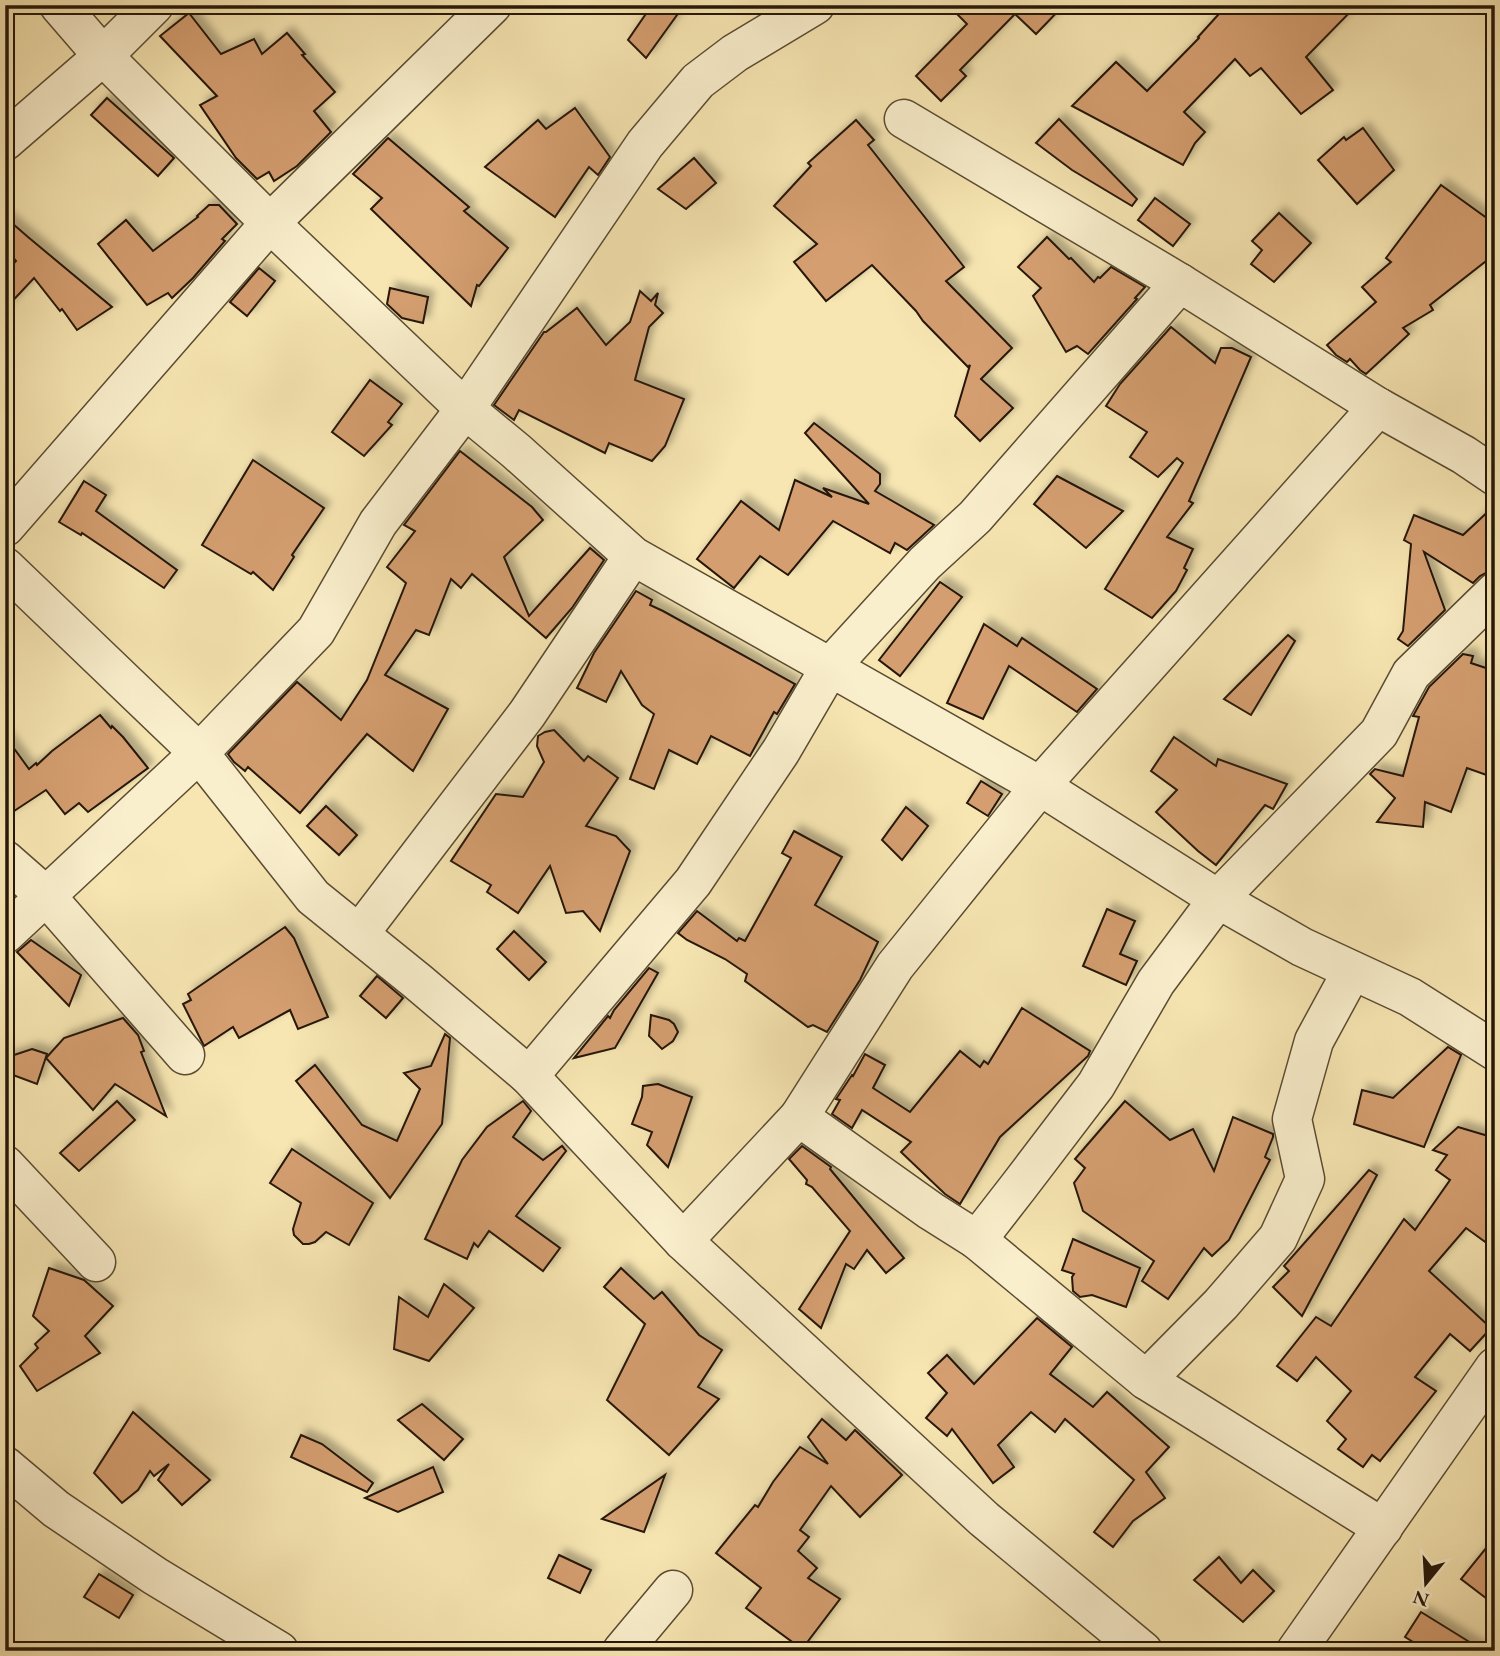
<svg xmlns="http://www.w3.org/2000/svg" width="1500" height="1656" font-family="'EB Garamond',serif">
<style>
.building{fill:#d49e6f;stroke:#251708;stroke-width:2;filter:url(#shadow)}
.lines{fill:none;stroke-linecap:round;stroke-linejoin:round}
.minor-casing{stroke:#5a4b32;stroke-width:41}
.minor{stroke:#faefcd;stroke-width:38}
</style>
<defs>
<filter id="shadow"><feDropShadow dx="6" dy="-6" stdDeviation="3.5" flood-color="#0004"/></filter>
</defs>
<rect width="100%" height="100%" fill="#f7e6b2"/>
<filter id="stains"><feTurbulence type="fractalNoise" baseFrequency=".00286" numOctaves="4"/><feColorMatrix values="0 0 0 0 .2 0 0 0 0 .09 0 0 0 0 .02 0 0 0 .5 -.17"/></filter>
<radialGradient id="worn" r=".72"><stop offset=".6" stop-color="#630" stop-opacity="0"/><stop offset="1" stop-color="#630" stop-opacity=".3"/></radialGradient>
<g class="building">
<path d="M652,5h11l14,10 -31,43 -18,-18z"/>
<path d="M948,5h116l-28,29 -21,-20 -55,56 6,6 -25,25 -25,-25 51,-52z"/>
<path d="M1227,5h130l-51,52 27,33 -32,24 -40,-46 -11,8 -15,-17 -51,53 21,20 -10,11 -12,22 -111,-59 44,-44 31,29 52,-53 -1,-1z"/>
<path d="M189,13l32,41 33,-15 8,15 25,-21 18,21 -3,1 33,37 -21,19 17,21 -34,34 -23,15 -5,-9 -12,7 -21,-21 -36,-53 17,-9 -57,-60z"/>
<path d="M107,98l67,60 -16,18 -67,-61z"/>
<path d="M575,108l35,49 -12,18 -9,-8 -34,50 -70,-50 53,-47 8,9z"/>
<path d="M1059,119l78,80 -5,7 -60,-36 -36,-27z"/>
<path d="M856,120l18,20 -6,5 96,122 -18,14 66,67 -31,31 32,29 -33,33 -25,-25 15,-51 -2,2 -45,-46 -7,-10 -44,-46 -46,36 -32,-39 23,-18 -43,-38 37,-40 -3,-3z"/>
<path d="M1363,128l31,42 -37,34 -39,-44 26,-23 2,3z"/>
<path d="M388,138l81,69 -5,4 44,37 -29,38 -2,-1 -6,21 -100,-97 11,-11 -29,-24z"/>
<path d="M694,158l22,25 -30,26 -28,-20z"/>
<path d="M1441,185l54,39v30l-65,51 3,5 -30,18 6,6 -43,40 -6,-4 -10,-11 -3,3 -11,-7 -9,-10 49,-43 -14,-15 29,-25 -5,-4z"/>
<path d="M1155,198l35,26 -17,22 -35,-26z"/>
<path d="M209,205h10l18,19 -15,15 3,2 -32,37 -21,20 -4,-5 -21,12 -49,-61 28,-24 27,31 45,-34 -1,-1z"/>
<path d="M1279,213l32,30 -37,39 -23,-18 11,-14 -10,-9z"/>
<path d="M5,217l23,20 84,70 -35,23 -15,-21 -2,2 -26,-33 -29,31v-36l11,-12 -11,-13z"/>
<path d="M1047,237l22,22 2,-1 23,24 4,-5 2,1 11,-11 34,20 -10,11 2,1 -49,55 -11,-8 -11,6 -33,-56 8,-8 -23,-21z"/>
<path d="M259,268l16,13 -28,35 -17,-14z"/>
<path d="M390,288l38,9 -5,26 -21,-5 -15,-14z"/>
<path d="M640,291l11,10 7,-8 -3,12 8,8 -14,14 -14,53 49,19 -19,47 -13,15 -43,-18 -4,10 -86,-43 -5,10 -20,-15 50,-73h2l31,-24 29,37 24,-23z"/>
<path d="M1171,327l44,36 6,-15h11l19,9 -62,144 4,2 -26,34 26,12 -9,19 3,2 -11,21 -24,27 -47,-29 78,-126 -6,-5 -19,19 -28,-20 17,-25 -41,-26 14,-22z"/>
<path d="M370,380l32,24 -14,18 4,3 -28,31 -32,-24z"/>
<path d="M814,423l66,51v10l-5,7 59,34 -27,25 -12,-7 -5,10 -57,-32 -45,54 -28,-19 -26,32 -37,-29 44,-58 38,29 16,-50 37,17 -9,-9 46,16 -64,-71z"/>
<path d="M460,451l72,56 11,13 -39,37 25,59 61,-68 14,12 -32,48 -26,30 -74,-64 -11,14 -10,-9 -22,56 -13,-5 -31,45 63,34 -35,62 -46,-37 -67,79 -52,-46 -3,4 -11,-9 -6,-8 69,-72 44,38 26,-40 39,-97 -19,-16 28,-36 -11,-6z"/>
<path d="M253,460l71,48 -32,47 2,2 -21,33 -20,-18 -2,2 -49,-29z"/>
<path d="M1057,476l66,35 -37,37 -52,-44z"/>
<path d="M84,481l22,14 -10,16 81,59 -13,18 -82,-55 -1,2 -22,-13z"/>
<path d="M1495,505v58l-5,8 -10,5 -7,7 -49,-31 21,58 -37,36 -10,-7 5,-8 8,-87 -7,-4 10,-25 49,20z"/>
<path d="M940,582l22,15 -62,79 -21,-16z"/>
<path d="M636,591l16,9 -2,5 13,6 132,73 -18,30 -3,-2 -24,44 -39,-20 -14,28 -28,-14 -15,39 -24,-10 24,-65 -12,-9 -21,-34 -15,31 -29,-14 17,-35z"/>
<path d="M984,624l33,22 5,-8 75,51 -20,23 -68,-46 -26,53 -36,-16z"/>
<path d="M1288,635l7,6 -44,74 -27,-16z"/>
<path d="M1463,654l10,2 -2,7 24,8v107l-28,-10 -16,44 -26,-10 -2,25 -46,-5 18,-24 -25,-24 5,-5 28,7 16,-59 -6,-1 16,-29z"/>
<path d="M100,715l11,13 1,-2 11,11 25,31 -60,44 -9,-9 -14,11 -19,-24 -41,27v-81l24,33 7,-6 1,2 15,-14z"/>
<path d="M554,730l30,31 4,-5 30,22 -32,48 30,10 14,15 -30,80 -17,-20 -17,2 -16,-47 -32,47 -31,-21 4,-7 -40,-24 45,-67 27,3 21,-35 -7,-16 1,-10 7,-4z"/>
<path d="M1174,737l42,29 2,-7 69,25 -14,25 -8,-4 -49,60 -18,-14 -42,-39 21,-22 -26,-19z"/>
<path d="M981,781l21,13 -14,22 -21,-13z"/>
<path d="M326,806l31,29 -18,20 -32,-29z"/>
<path d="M906,807l22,19 -26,34 -20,-20z"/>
<path d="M794,831l48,26 -27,48 63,37 -18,38 -33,52 -14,-7 -5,2 -63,-46 2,-7 -22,-15 -38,-19 -9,-7 19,-22 40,30 2,-3 6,3 46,-83 -9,-5z"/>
<path d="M1107,909l28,12 -15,33 17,7 -11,24 -43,-19z"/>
<path d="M285,927l9,11 34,79 -30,12 -8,-19 -51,28 -6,-11 -29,19 -21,-42 8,-4 -3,-6z"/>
<path d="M514,931l32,31 -17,18 -32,-31z"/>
<path d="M31,940l50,35 -12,31 -52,-54z"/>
<path d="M649,968l9,5 -43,75 -41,10 34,-42 2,2 4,-8z"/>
<path d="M377,976l26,22 -17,20 -26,-22z"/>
<path d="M1022,1008l68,43 -2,5 -88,81 -40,67 -15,-10 -44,-42 10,-10 -49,-32 -10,18 -20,-14 8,-14 -4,-1 16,-24 1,1 12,-22 20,11 -12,23 37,24 50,-61 20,16 4,-6 4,3z"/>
<path d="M651,1015l18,5 5,4 4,8 -5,9 -11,8 -13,-13z"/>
<path d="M123,1018l15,17 6,16 -3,1 25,64 -51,-32 -22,26 -47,-52 18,-20z"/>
<path d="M445,1034l5,4 -8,86 -52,74 -94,-117 19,-16 47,60 35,16 23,-52 -16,-16 27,-7z"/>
<path d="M1448,1047l13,8 -37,92 -70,-23 8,-34 31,8z"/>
<path d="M32,1049l15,5 -10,30 -32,-12v-14z"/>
<path d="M658,1084l34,13 -24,70 -21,-22 5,-13 -20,-8 10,-27 1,-11z"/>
<path d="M117,1101l18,19 -56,51 -19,-18z"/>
<path d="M523,1101l8,10 -18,26 30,23 19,-14 4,5 -50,65 44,32 -17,23 -54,-40 -11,16 -4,-4 -7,16 -42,-20 37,-79 25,-33z"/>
<path d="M1125,1101l45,39 23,-11 21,42 19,-54 40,17v3l-8,20 5,3 -41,80 -17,16 -8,-8 -36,51 -26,-18 12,-20 -71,-50 -9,-28 11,-15 -10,-9z"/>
<path d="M1458,1127l37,11v111l-29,-21 -37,43 62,57 -21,23 -20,-17 -35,43 21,14 -56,70 -8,-6 -9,12 -25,-18 8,-10 -19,-18 24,-30 -35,-34 -19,24 -20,-15 39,-49 15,9 73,-107 11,11 35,-50 -14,-10 11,-15 -14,-5z"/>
<path d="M802,1146l29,21 -1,2 74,89 -18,15 -19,-23 -13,19 -8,-5 -25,64 -22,-19 51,-78 -38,-44 -6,-3 1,-4 -18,-21z"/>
<path d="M292,1149l81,54 -24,42 -23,-13 -11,10 -6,2h-6l-9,-9 -1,-6 8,-26 -31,-20z"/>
<path d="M1369,1170l8,5 -75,141 -29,-29 16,-16 -5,-5z"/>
<path d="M1073,1239l67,29 -14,39 -34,-12 -12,2 -7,-6 -1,-14 2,-3 -12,-4z"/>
<path d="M49,1268l35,12 29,26 -28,30 15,17 -63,38 -17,-25 18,-18 -3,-4 14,-13 -16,-15z"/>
<path d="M621,1268l33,31 8,-7 37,43 23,15 -24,37 21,12 -50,56 -62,-55 38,-76 -41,-37z"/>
<path d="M444,1284l30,24 -45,53 -35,-12 5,-52 29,20z"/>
<path d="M1037,1318l35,29 -22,27 43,33 14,-15 62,55 -23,25 19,26 -32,23 -20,26 -19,-15 40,-52 -69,-61 -10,13 -24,-20 -33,33 16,22 -21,16 -41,-54 -5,7 -21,-18 21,-25 -19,-20 19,-18 27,29z"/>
<path d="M422,1404l41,35 -19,21 -46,-40z"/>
<path d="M133,1412l77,68 -28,25 -24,-25 11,-16 -15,12 -4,-5 -12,19 -16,13 -28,-30z"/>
<path d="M822,1419l24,21 9,-10 47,45 -42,42 -29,-31 -31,44 9,7 -11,14 19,17 -9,10 32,21 -38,50 -56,-41 15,-20 -45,-35 39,-48 3,2 15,-25 27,-35 28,17 -20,-27z"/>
<path d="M301,1435l21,9 51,39 -6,9 -76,-35z"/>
<path d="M433,1467l10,25 -45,20 -33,-14z"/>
<path d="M665,1475l-21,57 -42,-13z"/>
<path d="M1495,1537v68l-34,-26z"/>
<path d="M559,1555l32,15 -11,23 -32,-15z"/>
<path d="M1219,1557l22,26 12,-13 21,21 -31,31 -49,-42z"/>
<path d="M99,1574l34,21 -14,23 -35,-21z"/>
<path d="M1421,1612l63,39h-56l-23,-14z"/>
</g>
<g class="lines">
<g class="minor-casing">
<g id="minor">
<path d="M59,5l44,51 167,167 195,186 51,42 117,105 197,111 95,-104 50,-46 205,-234"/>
<path d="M904,119l276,164 198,124 86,48 31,21"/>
<path d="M5,141l98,-85 51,-51"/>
<path d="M5,527l265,-304 222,-218"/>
<path d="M5,567l194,186 114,144 104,84 112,95 154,165 301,278 159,132"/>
<path d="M5,860l41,36 139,159"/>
<path d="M5,934l194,-181 117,-122 62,-108 87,-114 180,-265 53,-63 37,-28 80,-48"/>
<path d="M359,934l168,-220 106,-158"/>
<path d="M529,1076l164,-194 88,-131 49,-84 210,119 178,113 161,-166 32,-59 84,-82"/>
<path d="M799,1117l96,-151 145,-180 338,-379"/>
<path d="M5,1165l91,97"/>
<path d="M977,1240l42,-54 77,-101 60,-103 62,-83 84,48 108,50 85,54"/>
<path d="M683,1241l116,-124 132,94 46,29 169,140 237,148"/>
<path d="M1146,1380l75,-76 57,-66 27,-59 -13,-60 22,-78 38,-70"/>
<path d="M5,1466l51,43 99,67 124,75"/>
<path d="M622,1651l51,-61"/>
<path d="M1296,1651l199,-284"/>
</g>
</g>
<use href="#minor" class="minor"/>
</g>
<rect width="1500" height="1656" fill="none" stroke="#f7e6b2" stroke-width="28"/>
<rect x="7" y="7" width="1486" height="1642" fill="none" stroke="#251708" stroke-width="3.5"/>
<rect x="14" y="14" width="1472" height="1628" fill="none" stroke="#251708" stroke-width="2"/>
<g transform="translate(1426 1583) rotate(198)" stroke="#faefcd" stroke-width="5" paint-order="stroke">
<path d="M0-5L12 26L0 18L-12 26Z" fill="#251708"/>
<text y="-10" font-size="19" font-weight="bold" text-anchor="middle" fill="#251708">N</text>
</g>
<rect width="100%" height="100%" filter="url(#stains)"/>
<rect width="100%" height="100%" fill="url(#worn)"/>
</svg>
